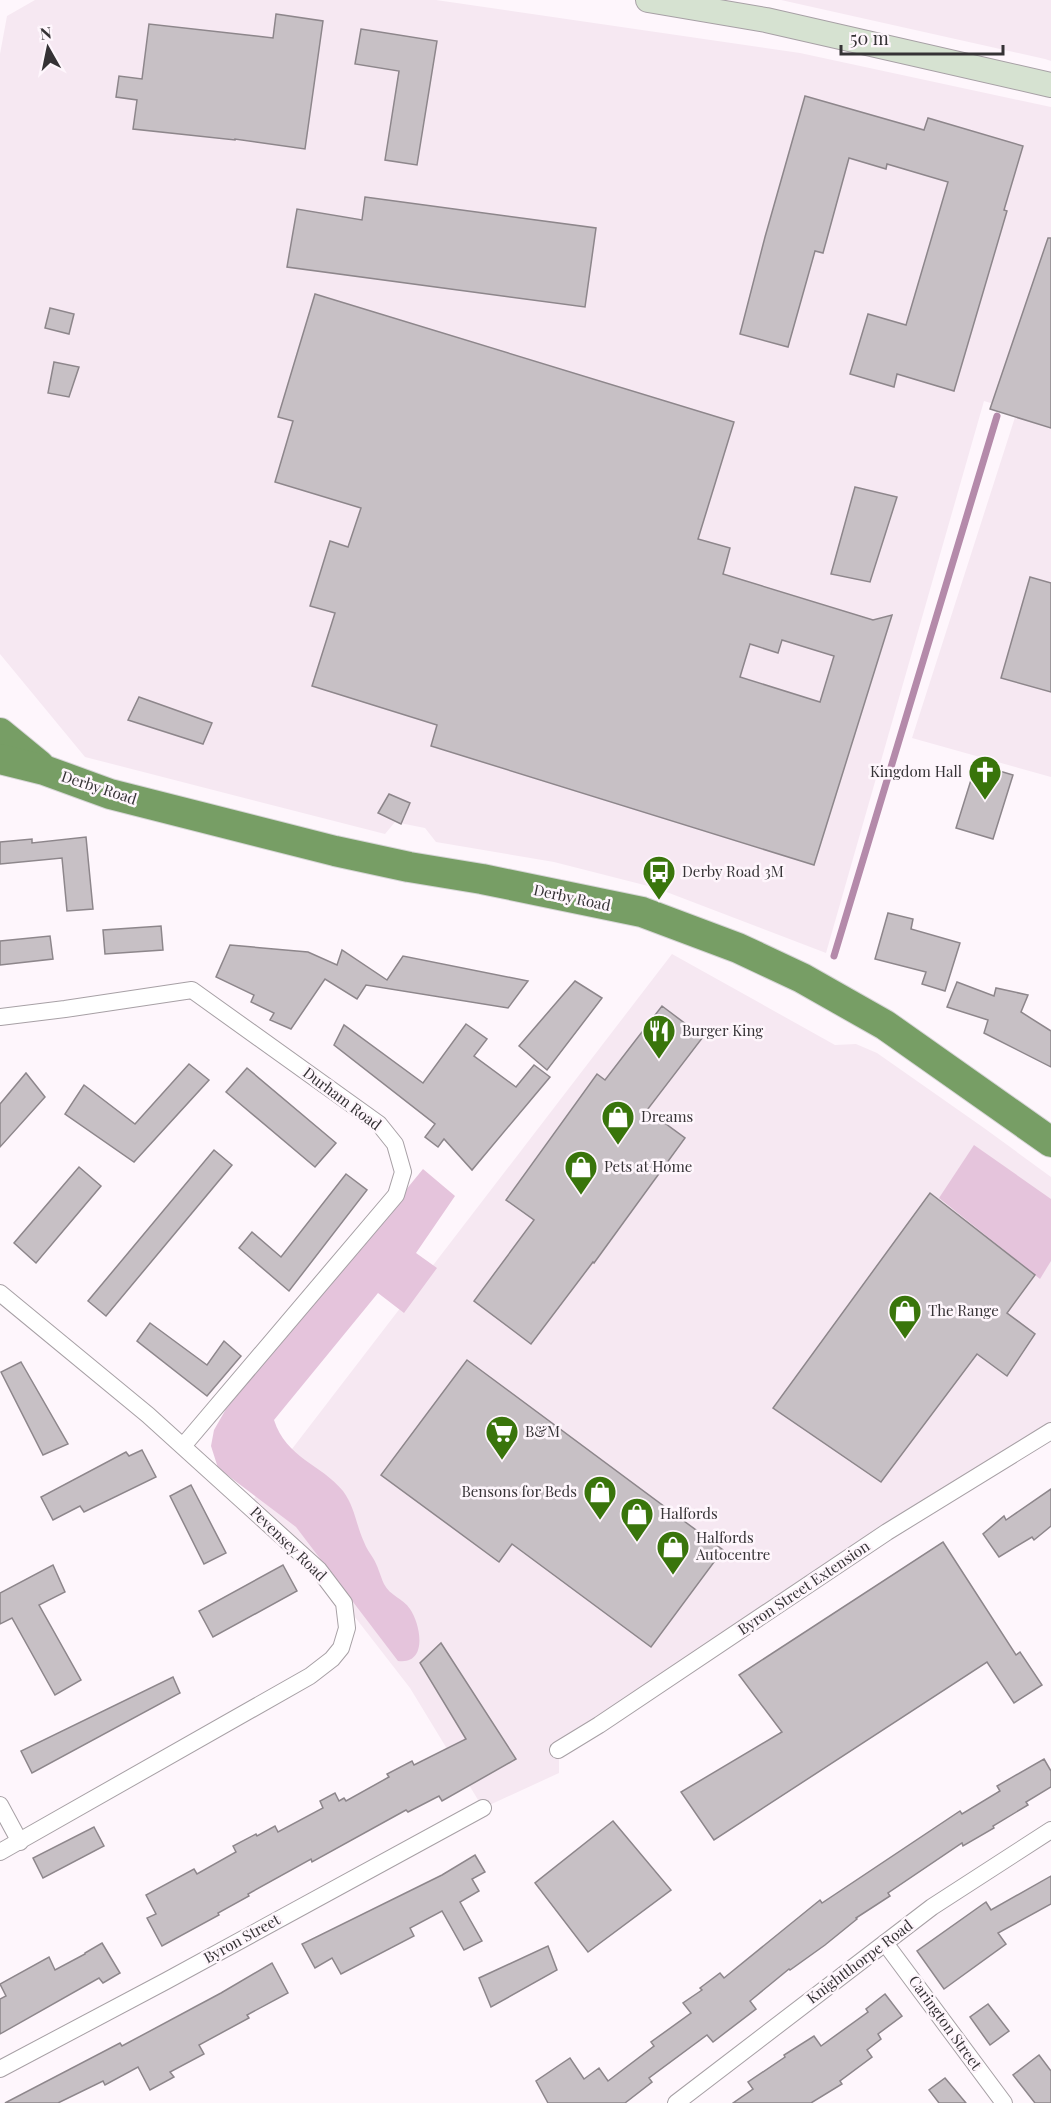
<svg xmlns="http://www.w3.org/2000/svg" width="1051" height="2103" font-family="'Playfair Display',serif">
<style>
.built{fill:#f6e8f2}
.green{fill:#e5c4dc}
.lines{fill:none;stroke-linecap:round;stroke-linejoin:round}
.stream{stroke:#b48aaa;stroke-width:7}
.building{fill:#c7c0c5;stroke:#8d868b;stroke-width:1.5;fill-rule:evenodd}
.street-casing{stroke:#a7a0a5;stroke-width:18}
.secondary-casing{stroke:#a7a0a5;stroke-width:26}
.highway-casing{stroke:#d7d6d7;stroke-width:32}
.street{stroke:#fff;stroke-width:16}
.secondary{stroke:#d6e2d1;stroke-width:24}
.highway{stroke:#779e65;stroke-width:30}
.labels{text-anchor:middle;stroke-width:5;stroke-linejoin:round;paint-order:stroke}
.poi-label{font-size:15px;fill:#353235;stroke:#fef6fc;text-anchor:start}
.street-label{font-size:15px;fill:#353235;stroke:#fef6fc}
</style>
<rect width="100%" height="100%" fill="#fef6fc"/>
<g class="built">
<path d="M35,0h401l364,53 251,54v670l-139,-39 105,-327 -33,-10 -158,552 -170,-65 -102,-26 -118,-20 -11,-14 -30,-6 -10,12 -300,-77 -85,-103v-600l7,-38z"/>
<path d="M781,0h270v61l-6,-2z"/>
<path d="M672,954l163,91 21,-1 21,9 107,75 67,49v254l-492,319v23l-76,35 -73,-120 -66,-85 -95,-98z"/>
</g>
<g class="green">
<path d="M974,1145l77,54v62l-11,18 -101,-81z"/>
<path d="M423,1169l32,27 -39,57 21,15 -33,45 -26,-20 -104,127c12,38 47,44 69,71 12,16 13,34 21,51 2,6 6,11 9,16 5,8 7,17 11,26 6,12 19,14 26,25 11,16 18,56 -12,52l-102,-134 -78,-59 -7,-22 3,-16 12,-21z"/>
</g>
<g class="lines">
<path class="stream" d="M834,956l163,-540"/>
</g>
<g class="building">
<path d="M276,14l47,7 -18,128 -70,-10v1l-102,-11 4,-29 -21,-3 3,-21 23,3 7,-55 124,14z"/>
<path d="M361,29l76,12 -20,124 -32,-5 14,-89 -44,-7z"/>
<path d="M805,96l119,34 4,-12 95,28 -19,64 3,1 -53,180 -57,-17 -3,13 -44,-13 18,-60 38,11 42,-143 -61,-18 -1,5 -37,-11 -26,95 -8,-2 -27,96 -48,-13 25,-97z"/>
<path d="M365,197l231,31 -11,79 -298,-40 10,-58 65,11z"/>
<path d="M1048,238h3v190l-61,-19z"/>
<path d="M315,294l419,128 -36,117 32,9 -7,26 150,46 19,-5 -78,250 -383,-119 6,-21 -125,-39 23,-73 -25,-7 20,-65 18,6 13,-39 -86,-26 18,-61 -15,-4zM782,640l52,16 -14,46 -80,-25 10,-33 28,9z"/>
<path d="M50,308l24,6 -5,20 -24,-6z"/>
<path d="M54,362l25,5 -10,30 -21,-4z"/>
<path d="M855,487l42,10 -27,85 -39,-8z"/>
<path d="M1030,577l21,6v109l-50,-14z"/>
<path d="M139,697l73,26 -9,21 -75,-24z"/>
<path d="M976,764l37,11 -20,64 -37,-11z"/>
<path d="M389,794l21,9 -9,21 -23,-11z"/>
<path d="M86,837l7,72 -26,2 -5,-53 -62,6v-22l32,-3v4z"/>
<path d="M888,913l25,6 -2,10 49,14 -15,48 -23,-7 4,-12 -51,-13z"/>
<path d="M161,926l2,24 -58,4 -2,-24z"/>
<path d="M50,936l3,23 -53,6v-24z"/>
<path d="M230,945l78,7 29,13 5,-15 45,30 16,-24 125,25 -20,27 -142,-23 -9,14 -32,-20 -34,50 -21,-9 4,-7 -23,-11 3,-7 -38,-18z"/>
<path d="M575,981l27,17 -55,72 -28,-24z"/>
<path d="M957,982l37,14 2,-8 32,7 -7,17 30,19v36l-67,-34 4,-13 -41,-13z"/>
<path d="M662,1006l41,31 -56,73 38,28 -91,125 -1,-1 -62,82 -57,-43 60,-81 -28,-20 91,-126 8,6z"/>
<path d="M466,1024l21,15 -13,17 42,31 18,-22 16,12 -78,93 -28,-31 -6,8 -13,-10 10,-13 -101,-79 10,-20 79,58z"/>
<path d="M189,1064l20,16 -75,82 -69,-48 19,-29 51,39z"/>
<path d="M247,1068l89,75 -21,24 -89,-75z"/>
<path d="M26,1073l19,24 -45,50v-43z"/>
<path d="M214,1150l18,15 -126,151 -18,-15z"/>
<path d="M79,1167l22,19 -65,77 -22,-20z"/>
<path d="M346,1174l21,16 -78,101 -50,-43 13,-16 29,25z"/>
<path d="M930,1193l105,82 -28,38 28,21 -28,42 -30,-22 -96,128 -108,-74z"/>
<path d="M150,1323l57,42 17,-24 17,15 -34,40 -70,-55z"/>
<path d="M467,1360l256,190 -72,97 -139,-103 -13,18 -118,-87z"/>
<path d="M21,1362l47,82 -25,11 -42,-83z"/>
<path d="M142,1450l14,27 -72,35 -4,-6 -27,14 -12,-23 85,-45 3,4z"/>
<path d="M191,1485l35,68 -22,11 -34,-68z"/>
<path d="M1051,1489v37l-17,14 -2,-3 -33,20 -16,-23 21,-18 2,4z"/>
<path d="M943,1542l73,113 4,-3 22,33 -28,18 -27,-41 -273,178 -33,-48 101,-60 -43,-57z"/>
<path d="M53,1565l12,27 -26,13 42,75 -26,15 -43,-77 -12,6v-31z"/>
<path d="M283,1565l14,26 -84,46 -14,-26z"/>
<path d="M441,1643l75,116 -74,42 -3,-5 -31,16 -2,-2 -94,52 -1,-3 -63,35 1,2 -31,17 1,2 -57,31 -15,-28 9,-4 -10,-19 48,-26 3,5 39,-22 -3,-6 23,-12 1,2 18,-10 3,6 45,-24 -3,-7 15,-8 4,8 5,-3 2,3 43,-24 -2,-3 25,-13 2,4 52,-26 -46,-76z"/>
<path d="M173,1677l7,16 -148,80 -11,-22z"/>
<path d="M1044,1759l7,12v16l-25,15 2,3 -35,21 1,2 -31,18 -1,-3 -74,50 2,3 -34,22 1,1 -32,26 -35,25 -1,-1 -39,32 6,8 -43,33 -6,-7 -58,43 3,4 -27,21h-77l-12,-22 34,-23 14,21 15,-11 9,13 46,-35 -3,-4 40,-29 -8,-10 19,-13 -2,-2 20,-15 4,5 96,-78 2,3 138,-92 2,3 38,-23 -3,-5z"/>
<path d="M613,1821l58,69 -83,62 -53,-69z"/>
<path d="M94,1827l10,19 -61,32 -10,-20z"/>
<path d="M475,1855l10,17 -13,7 7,12 -19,11 22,39 -18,9 -22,-39 -32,17 4,8 -73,38 -9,-16 -17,10 -13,-24 140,-69z"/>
<path d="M1051,1876v28l-53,29 8,11 -62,45 -27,-38 69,-49 5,8z"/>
<path d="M102,1943l18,30 -17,10 -4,-5 -99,56v-35l6,-3 -6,-12 49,-27 6,13 30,-16v-1z"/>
<path d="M548,1946l9,24 -66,37 -12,-29z"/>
<path d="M272,1963l16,30 -41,22 2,3 -50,27 5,9 -34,18 4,5 -24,13 -12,-23 -33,18 -2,-4 -45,22h-53l115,-60 2,3 99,-53z"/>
<path d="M885,1994l17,22 -24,18 3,5 -14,11 5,7 -32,24 2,3 -31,19h-78l20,-14 -5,-7 37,-25 -1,-2 30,-19 7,10 47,-34 -2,-3z"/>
<path d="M988,2004l21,27 -19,14 -20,-28z"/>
<path d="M1039,2055l12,16v32h-16l-22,-28z"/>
<path d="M945,2078l21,25h-27l-10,-13z"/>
</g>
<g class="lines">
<g class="street-casing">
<g id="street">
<path d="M0,1017l65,-8 127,-19 187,134 16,20 8,28 -7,23 -213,251"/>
<path d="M0,1293l148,122 171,155 25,33 3,25 -6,20 -9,11 -22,17 -310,176"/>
<path d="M558,1750l41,-25 288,-193 164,-101"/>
<path d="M0,1805l20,37"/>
<path d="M885,1943l119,160"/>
<path d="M0,2069l166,-88 317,-173"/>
<path d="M676,2103l256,-196 119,-77"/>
</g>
</g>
<g class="secondary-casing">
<path id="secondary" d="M648,0l118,20 285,65"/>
</g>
<g class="highway-casing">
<g id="highway">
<path d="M0,733l39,32"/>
<path d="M0,759l44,11 66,24 225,57 74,16 73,12 160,33 96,36 64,30 83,47 166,117"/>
</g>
</g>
<use href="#street" class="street"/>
<use href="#secondary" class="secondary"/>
<use href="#highway" class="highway"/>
</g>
<defs>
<g id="church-pin" transform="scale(1.725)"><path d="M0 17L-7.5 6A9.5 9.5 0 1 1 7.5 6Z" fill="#39750b" stroke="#fef6fc"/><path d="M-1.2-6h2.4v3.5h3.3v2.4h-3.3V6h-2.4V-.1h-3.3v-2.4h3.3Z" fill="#fff"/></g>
<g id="bus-pin" transform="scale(1.725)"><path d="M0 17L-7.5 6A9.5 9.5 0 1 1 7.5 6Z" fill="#39750b" stroke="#fef6fc"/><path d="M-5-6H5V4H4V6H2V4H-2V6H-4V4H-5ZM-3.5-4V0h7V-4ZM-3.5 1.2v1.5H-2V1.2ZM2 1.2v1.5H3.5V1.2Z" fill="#fff"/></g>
<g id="restaurant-pin" transform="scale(1.725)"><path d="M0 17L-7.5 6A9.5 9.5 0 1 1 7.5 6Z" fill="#39750b" stroke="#fef6fc"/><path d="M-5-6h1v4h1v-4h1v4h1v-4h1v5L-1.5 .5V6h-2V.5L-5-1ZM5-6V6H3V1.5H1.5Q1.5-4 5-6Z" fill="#fff"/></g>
<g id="shop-pin" transform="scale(1.725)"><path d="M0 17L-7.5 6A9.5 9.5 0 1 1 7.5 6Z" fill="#39750b" stroke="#fef6fc"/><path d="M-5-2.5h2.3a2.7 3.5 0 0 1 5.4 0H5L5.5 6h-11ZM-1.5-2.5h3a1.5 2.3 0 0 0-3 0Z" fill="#fff"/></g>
<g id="supermarket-pin" transform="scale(1.725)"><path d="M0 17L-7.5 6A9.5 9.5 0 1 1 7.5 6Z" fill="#39750b" stroke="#fef6fc"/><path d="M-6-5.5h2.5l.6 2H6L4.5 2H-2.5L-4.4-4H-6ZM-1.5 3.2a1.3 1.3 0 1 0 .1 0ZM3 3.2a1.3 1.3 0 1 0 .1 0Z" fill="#fff"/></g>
</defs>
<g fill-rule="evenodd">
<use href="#church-pin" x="985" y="772"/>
<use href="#bus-pin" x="659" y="872"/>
<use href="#restaurant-pin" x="659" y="1031"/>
<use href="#shop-pin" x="618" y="1117"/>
<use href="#shop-pin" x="581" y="1167"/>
<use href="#shop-pin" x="905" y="1311"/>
<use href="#supermarket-pin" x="502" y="1432"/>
<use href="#shop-pin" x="600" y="1492"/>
<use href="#shop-pin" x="637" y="1514"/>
<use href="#shop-pin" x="673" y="1547"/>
</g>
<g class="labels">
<g class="poi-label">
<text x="962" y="777" text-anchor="end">Kingdom Hall</text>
<text x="682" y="877">Derby Road 3M</text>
<text x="682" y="1036">Burger King</text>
<text x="641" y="1122">Dreams</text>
<text x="604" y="1172">Pets at Home</text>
<text x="928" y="1316">The Range</text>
<text x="525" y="1437">B&amp;M</text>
<text x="577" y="1497" text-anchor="end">Bensons for Beds</text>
<text x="660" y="1519">Halfords</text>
<text x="696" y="1543">Halfords<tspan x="696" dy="17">Autocentre</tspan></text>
</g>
<g class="street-label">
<text transform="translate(99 788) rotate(18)" y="5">Derby Road</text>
<text transform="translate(572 898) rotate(12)" y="5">Derby Road</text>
<text transform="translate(342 1099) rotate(37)" y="5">Durham Road</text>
<text transform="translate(288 1544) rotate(44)" y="5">Pevensey Road</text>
<text transform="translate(804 1588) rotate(-34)" y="5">Byron Street Extension</text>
<text transform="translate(242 1939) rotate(-29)" y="5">Byron Street</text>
<text transform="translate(860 1962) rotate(-37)" y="5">Knightthorpe Road</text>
<text transform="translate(945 2023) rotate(54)" y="5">Carington Street</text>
</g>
</g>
<g transform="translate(48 48) rotate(351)" stroke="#fef6fc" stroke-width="4.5" paint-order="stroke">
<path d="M0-4.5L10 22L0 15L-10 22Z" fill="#353235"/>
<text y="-9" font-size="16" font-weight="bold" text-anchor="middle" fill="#353235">N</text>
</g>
<path d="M841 45v9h162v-9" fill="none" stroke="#353235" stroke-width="3"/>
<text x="850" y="45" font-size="18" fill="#353235" stroke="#fef6fc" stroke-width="4.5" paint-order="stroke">50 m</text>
</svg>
